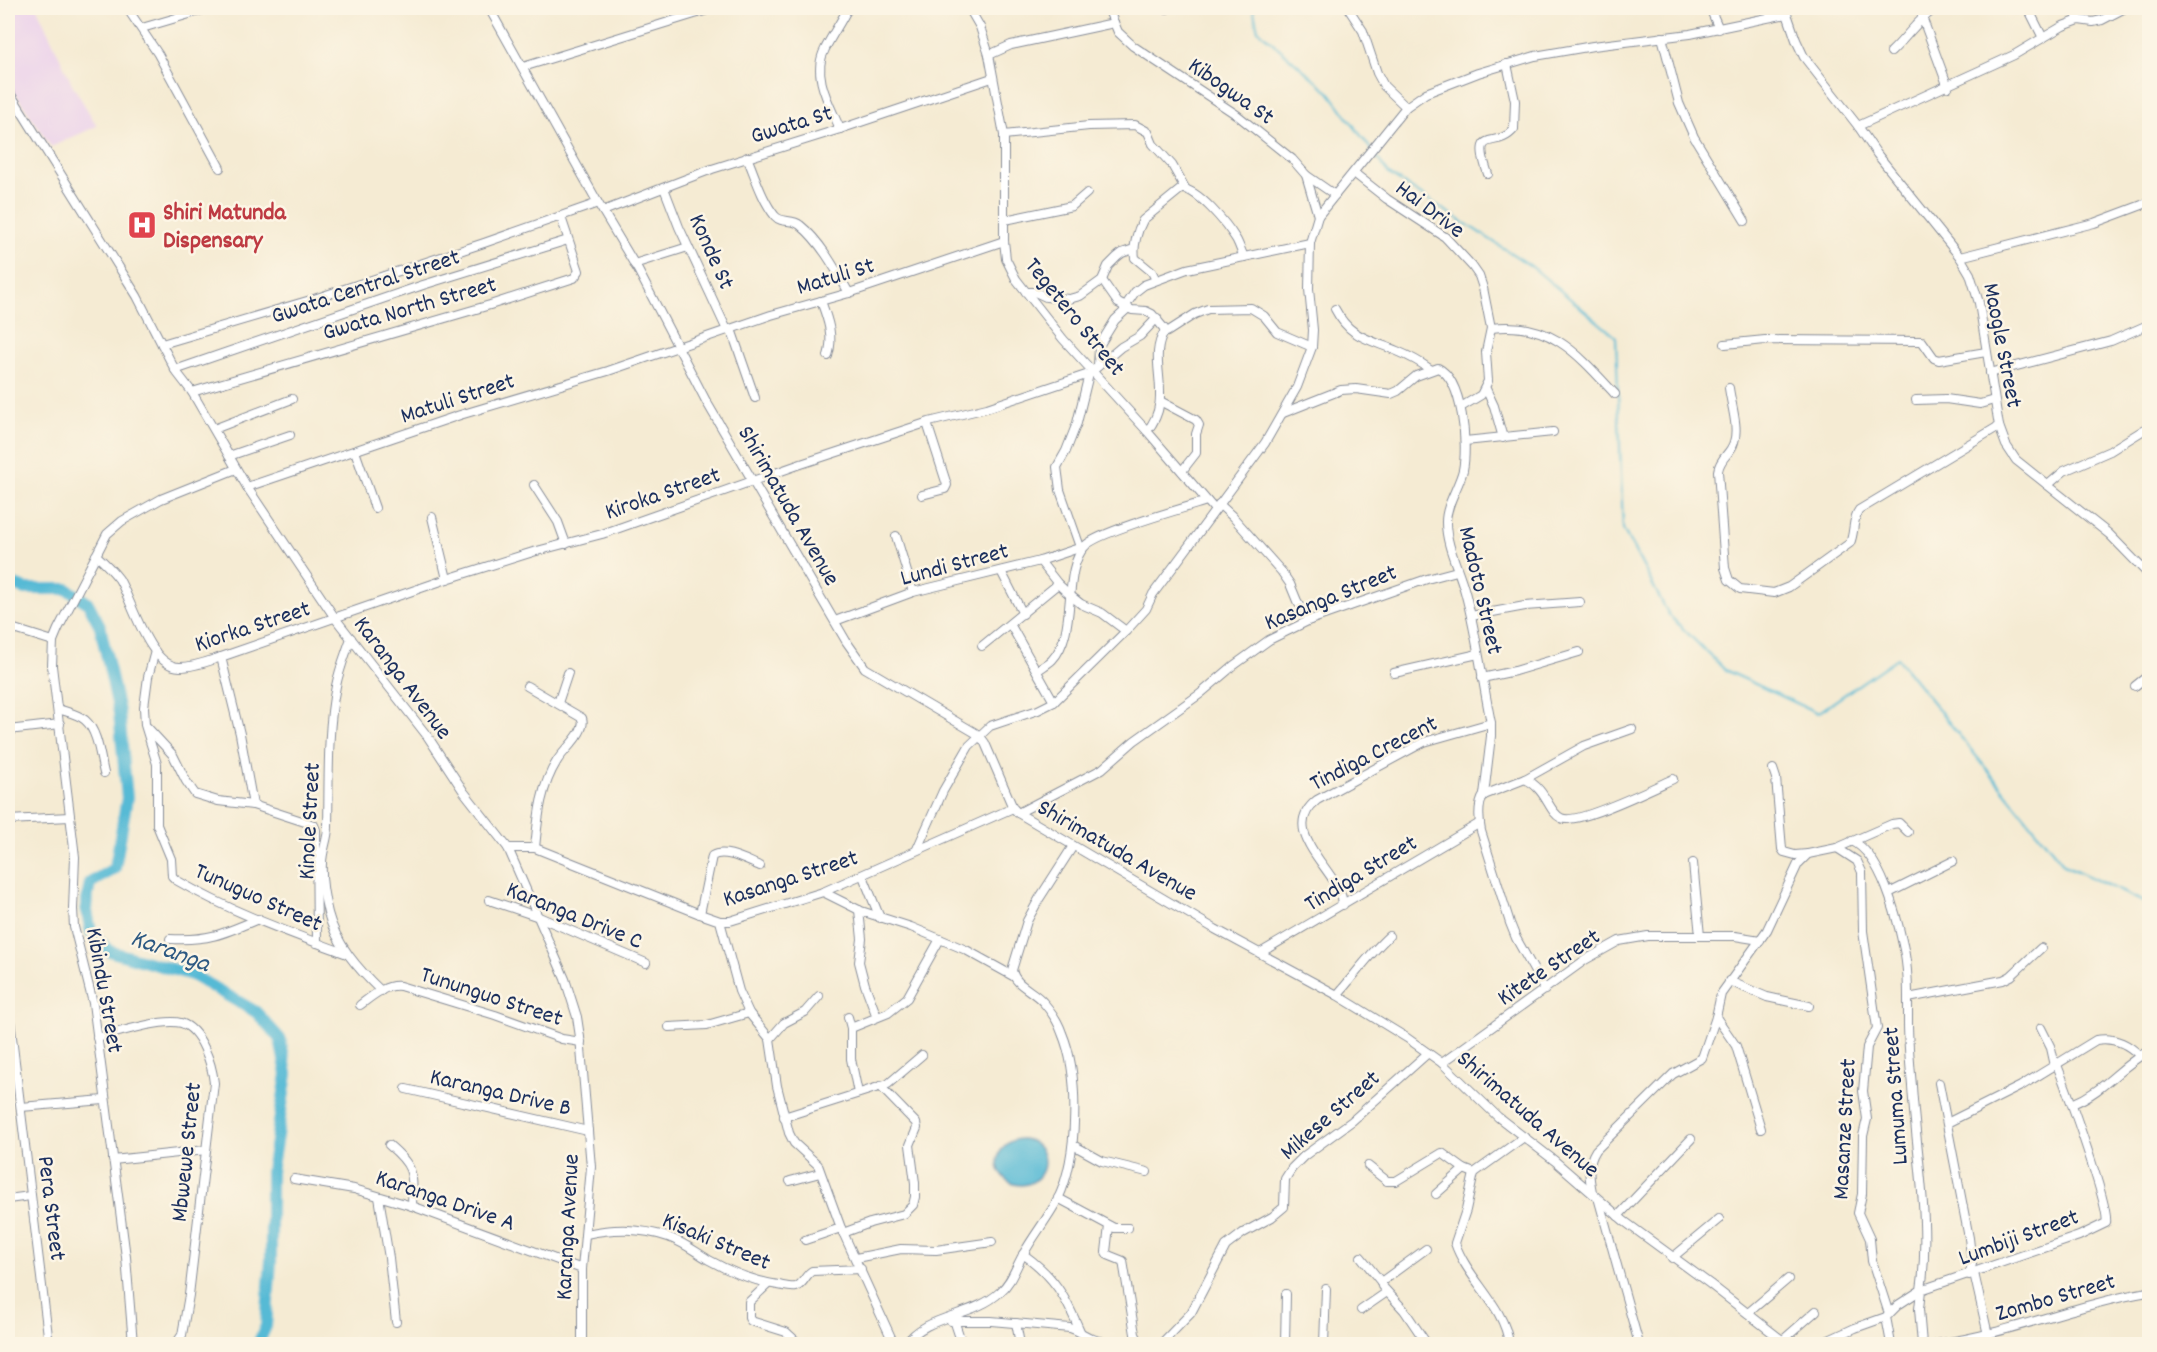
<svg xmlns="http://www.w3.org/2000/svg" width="2157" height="1352" font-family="Dekko,sans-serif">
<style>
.built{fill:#ebd1eb}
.water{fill:#57bad5;stroke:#39749a;stroke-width:1.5}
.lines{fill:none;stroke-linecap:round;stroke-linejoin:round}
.stream{stroke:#57bad5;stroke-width:2}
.river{stroke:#57bad5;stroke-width:12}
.minor-casing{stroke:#888d98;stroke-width:10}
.minor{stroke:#fff;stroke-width:8}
.labels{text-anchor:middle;stroke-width:5;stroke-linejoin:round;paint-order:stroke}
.street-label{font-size:24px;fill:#1b2f5e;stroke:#fcf5e5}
.health-label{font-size:24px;font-weight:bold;fill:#be3a42;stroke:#fcf5e5;text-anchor:start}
.water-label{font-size:26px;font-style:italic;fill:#2d5982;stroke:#fcf5e5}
</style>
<rect width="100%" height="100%" fill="#fcf5e5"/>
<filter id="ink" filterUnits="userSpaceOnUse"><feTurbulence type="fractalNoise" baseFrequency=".0167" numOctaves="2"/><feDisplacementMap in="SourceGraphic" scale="12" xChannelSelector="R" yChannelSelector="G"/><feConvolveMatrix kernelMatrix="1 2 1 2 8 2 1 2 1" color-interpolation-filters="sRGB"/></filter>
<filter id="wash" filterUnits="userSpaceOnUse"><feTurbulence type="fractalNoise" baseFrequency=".008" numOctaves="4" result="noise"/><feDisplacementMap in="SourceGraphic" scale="24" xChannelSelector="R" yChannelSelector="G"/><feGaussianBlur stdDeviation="1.35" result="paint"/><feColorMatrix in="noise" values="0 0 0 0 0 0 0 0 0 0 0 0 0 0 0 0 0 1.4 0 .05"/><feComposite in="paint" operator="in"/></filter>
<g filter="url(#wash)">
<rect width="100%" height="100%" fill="#f5ebd3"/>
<path class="built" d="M8,8h29l35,76 25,42 -46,21 -43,-65z"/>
<circle class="water" cx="1021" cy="1162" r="23"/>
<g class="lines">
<path class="stream" d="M1253,8l5,22 71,62 60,82 142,92 85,71 7,192 46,86 56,55 93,43 79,-55 167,207 86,40"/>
<path class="river" d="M8,583l18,6h41l21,14 12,23 19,86 8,86 -12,70 -25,15 -4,23 5,26 18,19 83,24 64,37 24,27 7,35 -16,98v89l-5,65 -8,18"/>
</g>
</g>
<g filter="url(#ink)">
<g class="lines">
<g class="minor-casing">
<g id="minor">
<path d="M127,8l31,46 62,114"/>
<path d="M489,8l109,195 40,67 68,131 140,240 19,27 114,67 6,8 28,65 5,5 197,116 122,66 70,43 35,25 56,54 57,44 69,60 86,63 77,60"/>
<path d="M969,8l11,19 9,28 15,80v106l2,18 10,20 47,60 84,92 68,79"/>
<path d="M1108,8l10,24 15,14 104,69 55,44 14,16 12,41"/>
<path d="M1166,8l1,1"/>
<path d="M1348,8l15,23 14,42 7,13 22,21"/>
<path d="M1710,8l9,21"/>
<path d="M1785,8l11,32 8,17 54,69 19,28 83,103 10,17 9,29 20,123 7,19 10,15 93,74 41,42"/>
<path d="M2028,8l15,30"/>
<path d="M2073,8l6,12"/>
<path d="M1922,17l26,70"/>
<path d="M142,28l68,-20"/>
<path d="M1662,37l17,66 15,34 51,84"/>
<path d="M1891,52c16,-15 27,-33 45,-44"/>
<path d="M989,55l22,-10 103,-22"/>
<path d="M523,67l191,-59"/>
<path d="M8,90l129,206 38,74 17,22 55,95 88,131 93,119 36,55 44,56 57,131 12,38 3,20 11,130 -9,102v75"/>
<path d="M1858,126l156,-71 49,-29 16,-6 14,2 9,-2 23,-12"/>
<path d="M840,129c-10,-24 -29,-54 -15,-80 7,-14 16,-27 23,-41"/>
<path d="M1004,135l85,-9 46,-1 13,7 5,12 19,21 13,23"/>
<path d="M747,157c8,19 15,43 28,59 7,8 17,2 25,9 21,17 36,45 49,68"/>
<path d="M1354,173l33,26 58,38 27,29 7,10 4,12 8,40 -5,24 2,29 -7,14 -20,12"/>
<path d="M1488,174c-17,-49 8,-23 26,-45l1,-28 -8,-37"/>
<path d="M1306,175l29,20"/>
<path d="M664,188l15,39 48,103"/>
<path d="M603,211l109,-42 128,-40 152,-51"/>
<path d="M1005,220l67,-14 15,-13"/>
<path d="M1960,257l134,-34 56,-21"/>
<path d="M634,264l54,-17"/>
<path d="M1102,280l16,23 14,7 14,1 6,3 15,18 28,-18 13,-5 43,-1 13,8 13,16 35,15"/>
<path d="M1156,280l-4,-8 -17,-14c-2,-12 2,-27 8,-38l38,-31c16,-2 47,37 55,50 3,5 5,12 8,18"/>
<path d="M1026,292h9l11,5 23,2 11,-3 22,-16 6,-14 9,-9 5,-4 12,-4"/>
<path d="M821,301c7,19 13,35 7,55"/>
<path d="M1124,308l11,-16 9,-7 43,-16 123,-26"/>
<path d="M1335,309c15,29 34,30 62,42 12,5 23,11 33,18"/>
<path d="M1491,328c59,-8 87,26 124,66"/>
<path d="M731,329l24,69"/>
<path d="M162,344l152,-45 170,-56 114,-40"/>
<path d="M1725,344l40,-4 157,1 12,17 5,2 47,-8"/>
<path d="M1098,366l1,-20 16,-26 12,-11"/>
<path d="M175,370l248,-85 145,-45"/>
<path d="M1990,373l121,-32 39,-17"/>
<path d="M1729,388c2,16 10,39 5,54 -3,12 -14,15 -16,29l7,97 4,12 11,9 34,4 15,-6 61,-44c5,-11 2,-24 9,-33l140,-84"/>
<path d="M1486,389l8,17 9,32"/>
<path d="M192,392l298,-87 84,-27 5,-7 -18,-54"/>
<path d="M1916,400l30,-1 34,5 14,-4"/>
<path d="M1160,401l36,19 3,5 -3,9v19l-14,18"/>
<path d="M1283,413l58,-23 15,-1 35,5 7,-3 18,-15 22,-8c25,12 30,77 25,102 -4,17 -17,34 -17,52 0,24 13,47 19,70 12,43 17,87 26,131v13l-7,59"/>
<path d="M214,429l78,-30"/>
<path d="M1147,431c29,-34 -2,-70 18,-100"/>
<path d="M1465,441l88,-9"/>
<path d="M355,451l20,57"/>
<path d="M229,456l61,-21"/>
<path d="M534,485l24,37 8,22"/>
<path d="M2048,485l16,-14 46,-20 40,-25"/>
<path d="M247,487l213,-72 148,-44 163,-56 78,-22 155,-52"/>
<path d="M922,495l23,-6 2,-4 -20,-62"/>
<path d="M1219,504l13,12 49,55 9,13 7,17 13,19"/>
<path d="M432,517l15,62"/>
<path d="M896,536l17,56"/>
<path d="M1080,547l-20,-57 -3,-23 9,-16 11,-28 12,-49"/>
<path d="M96,555c9,8 16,15 23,24 13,22 30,88 61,88 14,0 29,-6 41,-10l226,-78 86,-27 69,-18 196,-69 131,-43 58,-14 102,-34 32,-27 19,-11 17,-18"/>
<path d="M1040,561l18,23 13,12 10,8 21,9 24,18"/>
<path d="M1001,571l22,43"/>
<path d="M1471,616l54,-10 55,-4"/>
<path d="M835,621l78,-29 127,-31 45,-15"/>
<path d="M1010,624l44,78"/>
<path d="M8,627l45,14"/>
<path d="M351,638c-5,15 -12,32 -15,48 -9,44 -7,96 -8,141 0,12 -6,24 -6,36 -1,16 2,34 6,50 8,31 30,56 53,78"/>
<path d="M982,646l76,-62"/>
<path d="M155,651l-7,26 -4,30 1,18 12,39v61l14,34 1,17 4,4c55,32 112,52 171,74"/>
<path d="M221,657l19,77 13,71"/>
<path d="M1037,671c5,-4 11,-7 15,-11 27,-29 9,-88 33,-114 13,-14 99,-38 122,-45"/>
<path d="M1394,673l84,-19"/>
<path d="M1482,678l33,-7 64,-19"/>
<path d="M527,686l55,32c5,14 -18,31 -25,43 -17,27 -19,57 -22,87"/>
<path d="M2135,686l15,-12"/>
<path d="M558,703l10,-30"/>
<path d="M58,709c9,3 20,5 27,11 13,11 15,37 19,53"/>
<path d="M147,727l26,28 13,26 9,13 23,7 35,4 61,20 2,5 1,113"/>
<path d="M8,730l52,-6"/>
<path d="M1773,769l3,9 6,71 2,3 11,3 13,-1"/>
<path d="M1525,779c22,10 23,33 36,39 15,8 94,-31 112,-39"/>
<path d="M1018,813l84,-44 32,-28 66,-47 33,-28 36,-26 41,-20 117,-41 30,-8"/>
<path d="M8,820l62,-3"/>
<path d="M1852,841c29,13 45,76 51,104 6,25 5,51 5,77 0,21 2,42 4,64 4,67 19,137 9,204l-23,15 -12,12 5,27"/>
<path d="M508,848h27l165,66 20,7h10l93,-29 190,-84"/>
<path d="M1837,848l20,13 5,11 1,59 14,97 -10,19 -4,44 4,28 -4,17 -1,58 -4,19 12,26 2,22 17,53"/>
<path d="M917,849l26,-58 26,-45 21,-20 48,-16 16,-8 72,-71 20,-22 7,-15 21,-28 91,-123 32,-56 15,-40 1,-17 -4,-41 1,-46 8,-27 88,-109 20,-14 52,-20 57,-17 58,-10 97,-12 97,-20"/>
<path d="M1693,863l7,73"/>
<path d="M863,876l17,42"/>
<path d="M823,892l38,19 50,16 55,23 47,26"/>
<path d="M1889,893l64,-32"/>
<path d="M489,900l50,17 107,46"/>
<path d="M1343,905c0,-32 -68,-72 -26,-105l107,-58 67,-19"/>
<path d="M859,910l3,29 -3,23 6,23 12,32"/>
<path d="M700,914l12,-58c13,-8 35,5 48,10"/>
<path d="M720,921l19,70 10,22 21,26 7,47 12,47 5,10 24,22 23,63 53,116"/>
<path d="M170,939c38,2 53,-5 88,-20"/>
<path d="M1260,953l220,-130"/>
<path d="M1729,981l38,16 42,9"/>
<path d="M1545,990l-29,-52 -6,-15 -29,-92c-2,-11 -4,-26 3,-36l41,-16 59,-33 48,-17"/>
<path d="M1337,995c17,-19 33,-42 52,-59"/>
<path d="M1908,998l95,-18 8,-4 30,-28"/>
<path d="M8,1004l41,340"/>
<path d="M360,1005c11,-8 25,-21 40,-19l95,29 67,24 19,3"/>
<path d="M848,1017l3,11v31l7,34"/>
<path d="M1716,1017l20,29 25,83"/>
<path d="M669,1027l38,-2 42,-12"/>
<path d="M851,1028l37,-15 19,-15 33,-59"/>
<path d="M2041,1028l10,20 4,18"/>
<path d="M97,1038c19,-5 66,-20 84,-15 20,6 31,41 33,60l-25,212 -7,40 -6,9"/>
<path d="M770,1039l14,-16 21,-11 14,-16"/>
<path d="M1442,1063l143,-103 34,-19 29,-5h87l25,4"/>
<path d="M1939,1083l30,155 3,26 -3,11"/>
<path d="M406,1089l182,42"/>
<path d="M2072,1104c33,-13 48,-38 78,-54"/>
<path d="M21,1107l83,-7"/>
<path d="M784,1117l104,-33 34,-29"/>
<path d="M1947,1123l74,-37 75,-46c17,-3 31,3 43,15"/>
<path d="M389,1145c26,22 24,28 23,61"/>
<path d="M1073,1145l29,16 45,11"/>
<path d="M113,1160l93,-10"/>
<path d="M1368,1166l19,15h9l46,-28 22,16 10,4 50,-36"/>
<path d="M1474,1173l-8,37 -11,33c12,36 50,63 54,101"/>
<path d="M294,1179l60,10 58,17 170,63"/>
<path d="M790,1181l30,-8"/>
<path d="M1592,1192c-3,-15 -5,-28 4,-42l77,-76 29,-16 14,-41 5,-23 46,-64 31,-66 10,-10 29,-6 55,-24 7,-1 9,9"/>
<path d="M1436,1194l28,-25"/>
<path d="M379,1197l10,61 7,64"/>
<path d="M1058,1198l56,30h14"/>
<path d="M8,1199l22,-3"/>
<path d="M1599,1201l40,143"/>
<path d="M1618,1216l73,-77"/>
<path d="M1109,1226l-3,26 2,3 15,6 12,73 5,10"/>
<path d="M843,1233l27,-10 34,-9 9,-9 2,-8v-14l-5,-38 7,-17 -1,-5 -36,-37"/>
<path d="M586,1234c29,-6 54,-6 82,3 15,5 28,15 41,23 21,12 45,21 69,25 6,1 13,3 18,2 8,-3 9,-12 16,-16l49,-2"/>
<path d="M805,1240l36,-12"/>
<path d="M1426,1249l-45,33 1,4 22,24 23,34"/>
<path d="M1023,1254c32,23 42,42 57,77"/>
<path d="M1361,1257l20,25"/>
<path d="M856,1258l45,-9 35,1 56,-8"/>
<path d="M1672,1258l47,-39"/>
<path d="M1974,1273l14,62"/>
<path d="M768,1284l-19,18v16l2,3 35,11 13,12"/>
<path d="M1361,1310l26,-18"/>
<path d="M1748,1313l40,-34"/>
<path d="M954,1320l8,24"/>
<path d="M951,1321h40l79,7c9,3 14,7 23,11 9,4 20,4 30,5"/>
<path d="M1016,1323l4,21"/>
<path d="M1783,1340l33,-29"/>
<path d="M133,1344l-7,-87 -33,-254 -19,-76 -1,-18 2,-52 -23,-191 1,-25 5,-12 49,-95 15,-13 39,-22 75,-30"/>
<path d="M906,1344c18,-29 68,-27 94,-52 12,-10 16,-26 24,-39 10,-18 24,-35 34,-54 20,-42 22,-123 4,-166 -4,-12 -11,-22 -19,-31 -10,-12 -28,-16 -31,-32l15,-49 12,-22 34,-53"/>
<path d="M1161,1344l30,-31 35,-67 17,-13 29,-16 12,-10 1,-28 7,-11 12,-12 48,-35 76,-68"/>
<path d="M1285,1344l1,-50"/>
<path d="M1324,1344l2,-55"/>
<path d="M1820,1344l35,-16 31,-11"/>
<path d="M1922,1344l-3,-35 2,-19 158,-54 27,-13c5,-13 -41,-138 -49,-158"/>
<path d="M1937,1344c72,-10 139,-40 211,-52"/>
</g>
</g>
<use href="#minor" class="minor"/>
</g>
</g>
<defs>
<g id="hospital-square" transform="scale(1.5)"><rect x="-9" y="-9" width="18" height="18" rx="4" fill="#e0444e" stroke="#fcf5e5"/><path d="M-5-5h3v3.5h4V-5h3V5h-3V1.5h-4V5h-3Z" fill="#fff"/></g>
</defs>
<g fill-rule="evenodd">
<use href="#hospital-square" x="142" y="225"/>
</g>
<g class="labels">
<g class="street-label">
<text transform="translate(1232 90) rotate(35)" y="8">Kibogwa St</text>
<text transform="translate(791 123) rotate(-17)" y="8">Gwata St</text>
<text transform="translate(1431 208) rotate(37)" y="8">Hai Drive</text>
<text transform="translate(713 251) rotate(66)" y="8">Konde St</text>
<text transform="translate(835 275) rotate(-17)" y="8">Matuli St</text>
<text transform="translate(365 285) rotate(-18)" y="8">Gwata Central Street</text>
<text transform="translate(409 307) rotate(-16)" y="8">Gwata North Street</text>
<text transform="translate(1076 316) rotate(51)" y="8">Tegetero Street</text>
<text transform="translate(2004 345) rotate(79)" y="8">Maogle Street</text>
<text transform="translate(457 397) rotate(-18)" y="8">Matuli Street</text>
<text transform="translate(662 492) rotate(-19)" y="8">Kiroka Street</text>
<text transform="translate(790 505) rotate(60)" y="8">Shirimatuda Avenue</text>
<text transform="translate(954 563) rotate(-15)" y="8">Lundi Street</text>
<text transform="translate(1482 590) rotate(77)" y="8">Madoto Street</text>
<text transform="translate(1330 596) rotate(-22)" y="8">Kasanga Street</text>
<text transform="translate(252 625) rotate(-18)" y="8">Kiorka Street</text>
<text transform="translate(404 677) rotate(53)" y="8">Karanga Avenue</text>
<text transform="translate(1373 752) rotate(-27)" y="8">Tindiga Crecent</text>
<text transform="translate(308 821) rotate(-87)" y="8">Kinole Street</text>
<text transform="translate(1118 849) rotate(30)" y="8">Shirimatuda Avenue</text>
<text transform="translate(1360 872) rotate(-31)" y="8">Tindiga Street</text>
<text transform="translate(790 877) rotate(-18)" y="8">Kasanga Street</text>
<text transform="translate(259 896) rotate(24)" y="8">Tunuguo Street</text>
<text transform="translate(575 914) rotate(22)" y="8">Karanga Drive C</text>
<text transform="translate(1548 966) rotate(-34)" y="8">Kitete Street</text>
<text transform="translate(106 990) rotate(80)" y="8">Kibindu Street</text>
<text transform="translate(492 995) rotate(18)" y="8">Tununguo Street</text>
<text transform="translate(501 1091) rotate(13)" y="8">Karanga Drive B</text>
<text transform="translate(1894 1096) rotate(-94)" y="8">Lumuma Street</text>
<text transform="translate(1529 1113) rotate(41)" y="8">Shirimatuda Avenue</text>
<text transform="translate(1329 1114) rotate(-41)" y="8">Mikese Street</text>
<text transform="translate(1843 1129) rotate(-87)" y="8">Masanze Street</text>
<text transform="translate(185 1152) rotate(-84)" y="8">Mbwewe Street</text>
<text transform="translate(446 1199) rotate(19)" y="8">Karanga Drive A</text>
<text transform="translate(53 1208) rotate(83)" y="8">Pera Street</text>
<text transform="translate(566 1227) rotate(-87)" y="8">Karanga Avenue</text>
<text transform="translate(2018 1236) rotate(-20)" y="8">Lumbiji Street</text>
<text transform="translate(717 1240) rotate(23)" y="8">Kisaki Street</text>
<text transform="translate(2055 1296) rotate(-16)" y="8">Zombo Street</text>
</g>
<g class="health-label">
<text x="163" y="219">Shiri Matunda<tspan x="163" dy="28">Dispensary</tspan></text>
</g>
<g class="water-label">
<text transform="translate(171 949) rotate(20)" y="9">Karanga</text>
</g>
</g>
<rect width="2157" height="1352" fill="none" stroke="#fcf5e5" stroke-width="30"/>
</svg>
